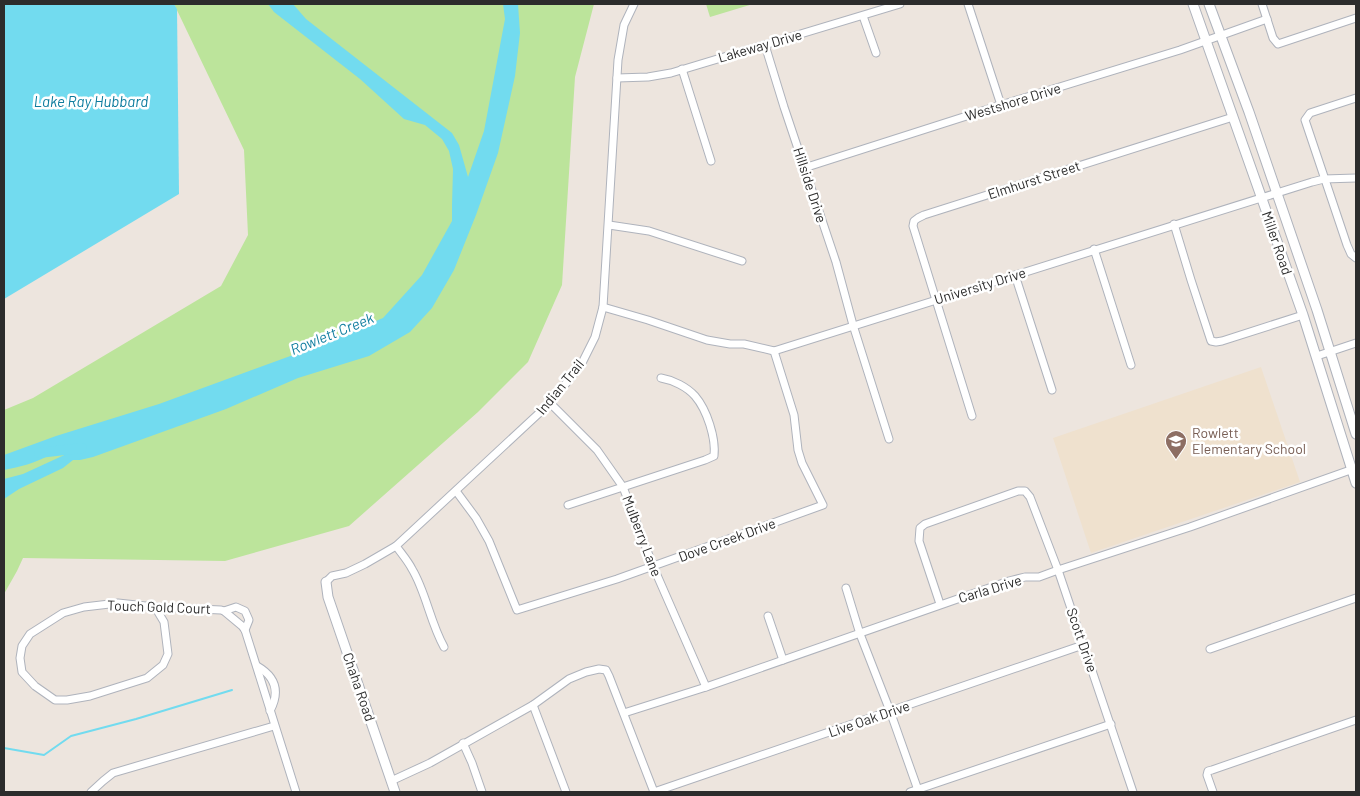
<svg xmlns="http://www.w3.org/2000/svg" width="1360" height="796" font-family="Barlow,sans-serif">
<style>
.education{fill:#efe1ce}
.green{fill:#bce49b}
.water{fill:#72dbef}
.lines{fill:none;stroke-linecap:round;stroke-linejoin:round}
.stream{stroke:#72dbef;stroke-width:2}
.river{stroke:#72dbef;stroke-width:10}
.minor-casing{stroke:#afb3bc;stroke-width:9}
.tertiary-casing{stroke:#afb3bc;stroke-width:11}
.secondary-casing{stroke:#afb3bc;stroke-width:11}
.minor{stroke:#fff;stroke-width:7}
.tertiary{stroke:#fff;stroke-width:9}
.secondary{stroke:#fff;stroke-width:9}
.labels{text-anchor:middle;stroke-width:5;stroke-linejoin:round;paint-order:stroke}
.street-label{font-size:14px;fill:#2c2c2c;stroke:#fff}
.education-label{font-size:14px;fill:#785e54;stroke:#fff;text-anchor:start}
.water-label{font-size:15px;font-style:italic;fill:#0e7c9e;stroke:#fff}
</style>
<rect width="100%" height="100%" fill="#ede5de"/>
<path class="education" d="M1261,367l39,115 -209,71 -38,-115z"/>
<g class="green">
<path d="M174,4h420l-19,73 -13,208 -34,77 -50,50 -129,114 -124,35 -202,-3 -6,13 -13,23v-184l29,-12 188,-112 27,-51 -4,-85z"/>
<path d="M706,4h47l-43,13z"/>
</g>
<g class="water">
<path d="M4,4h170l3,5 2,185 -175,105z"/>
<path d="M268,4h25l13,15 146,114 7,12 9,32 16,-46 21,-112 -2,-15h15l2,29 -5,43 -17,77 -22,62 -22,55 -22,38 -22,24 -41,24 -71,22 -72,31 -133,48 -13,3h-7l-10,8 -44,21 -15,10v-20l19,-5 50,-23 -18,-4 -4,2 -1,6c-15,8 -30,12 -46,15v-15l52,-19 103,-32 145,-53 79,-33 39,-43 30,-54v-16l1,-36 -4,-18 -7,-12 -17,-14 -21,-6 -44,-40 -86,-67z"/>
</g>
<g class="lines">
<path class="stream" d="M4,748l40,7 27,-19 65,-17 96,-29"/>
<path class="river" d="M39,453l43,-5"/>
<g class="minor-casing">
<g id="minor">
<path d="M968,4l33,101"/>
<path d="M1262,4l11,34 5,6 78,-26"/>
<path d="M863,16l13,37"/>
<path d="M765,45l19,62 52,155 17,63 36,114"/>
<path d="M682,69l29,92"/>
<path d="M617,78l31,-1 23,-4 229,-69"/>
<path d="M1356,98l-46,15 -5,7 42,125 4,9 5,4"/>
<path d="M804,168l197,-63 179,-55 87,-31"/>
<path d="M1174,224l17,56 20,61 5,1 6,-1 81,-26"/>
<path d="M609,225l40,6 93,30"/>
<path d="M1094,249l37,116"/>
<path d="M1015,275l37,115"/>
<path d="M603,307l45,13 59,20 23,4h14l30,7 538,-169 12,-3 32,-1"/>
<path d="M1317,356l39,-13"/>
<path d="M550,403l47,47 26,37 30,79 53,121"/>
<path d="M972,416l-59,-190 1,-5 4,-3 6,-3 309,-98"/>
<path d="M456,491l20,27 13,23 28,69 100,-31 206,-74 -21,-42 -4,-13 -4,-35 -20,-64"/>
<path d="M568,505l137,-45 9,-4c2,-18 -7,-46 -19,-60 -8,-9 -22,-16 -34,-18"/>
<path d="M396,546c5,7 12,15 16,23 14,23 18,53 32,78"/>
<path d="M326,582l6,-6 14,-3 19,-9 31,-18 154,-143 31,-38 14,-28 8,-30 15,-247 6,-35 10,-21"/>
<path d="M846,588l14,46 30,77 28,79"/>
<path d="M940,604l-21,-63 1,-13 5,-4 93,-33h7l5,6 28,73 75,222"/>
<path d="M155,607l9,15 4,32 -5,11 -16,13 -57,18 -23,4h-12l-20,-14 -13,-14 -2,-14 2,-12 8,-12 33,-21 21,-6 34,-4 37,4 66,3 3,1 18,15 3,4 51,162"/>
<path d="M224,611l12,-4 9,4 4,9 -4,10"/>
<path d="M768,616l15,44"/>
<path d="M1210,649l146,-51"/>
<path d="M257,666c19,11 23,26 13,45"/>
<path d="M533,705l33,87"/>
<path d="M624,713l82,-26 303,-106 16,-4h14l19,-7 132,-43 166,-59"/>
<path d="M463,743l9,20 10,29"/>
<path d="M391,781l39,-18 103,-58 36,-26 17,-7 13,-3 7,1 3,6 45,116"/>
<path d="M91,792l12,-11 10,-8 161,-47"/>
<path d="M654,792l429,-147"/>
<path d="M910,792l201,-68"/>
<path d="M1213,792l-6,-17 1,-4 4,-1 144,-50"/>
</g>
</g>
<g class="tertiary-casing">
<path id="tertiary" d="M326,582l2,15 67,195"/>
</g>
<g class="secondary-casing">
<g id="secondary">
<path d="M1193,4l110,311 53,168"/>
<path d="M1209,4l40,108 68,198 39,124"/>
</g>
</g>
<use href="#minor" class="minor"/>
<use href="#tertiary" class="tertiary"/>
<use href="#secondary" class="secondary"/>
</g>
<defs>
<g id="school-pin" transform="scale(1.125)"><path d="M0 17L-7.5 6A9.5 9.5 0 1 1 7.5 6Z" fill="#8d6e63" stroke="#fff"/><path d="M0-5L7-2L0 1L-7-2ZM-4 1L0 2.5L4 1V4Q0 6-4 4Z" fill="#fff"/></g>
</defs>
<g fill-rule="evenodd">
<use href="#school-pin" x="1176" y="441"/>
</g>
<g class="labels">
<g class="street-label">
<text transform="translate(760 46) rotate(-16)" y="5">Lakeway Drive</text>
<text transform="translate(1013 102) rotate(-17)" y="5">Westshore Drive</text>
<text transform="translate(1034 180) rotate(-18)" y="5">Elmhurst Street</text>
<text transform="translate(810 185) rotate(72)" y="5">Hillside Drive</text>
<text transform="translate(1277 243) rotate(71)" y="5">Miller Road</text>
<text transform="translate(980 286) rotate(-17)" y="5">University Drive</text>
<text transform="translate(560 387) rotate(-51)" y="5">Indian Trail</text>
<text transform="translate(642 536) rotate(69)" y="5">Mulberry Lane</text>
<text transform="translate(727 540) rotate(-20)" y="5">Dove Creek Drive</text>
<text transform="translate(990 589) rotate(-17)" y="5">Carla Drive</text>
<text transform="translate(159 607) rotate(2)" y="5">Touch Gold Court</text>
<text transform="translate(1082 640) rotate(71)" y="5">Scott Drive</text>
<text transform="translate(359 687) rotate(71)" y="5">Chaha Road</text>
<text transform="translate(869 719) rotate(-19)" y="5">Live Oak Drive</text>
</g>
<g class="education-label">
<text x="1192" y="438">Rowlett<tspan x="1192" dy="16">Elementary School</tspan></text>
</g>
<g class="water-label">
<text x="91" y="107">Lake Ray Hubbard</text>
<text transform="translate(332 334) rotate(-22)" y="5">Rowlett Creek</text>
</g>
</g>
<rect width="1360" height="796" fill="none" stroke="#2c2c2c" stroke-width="10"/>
</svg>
